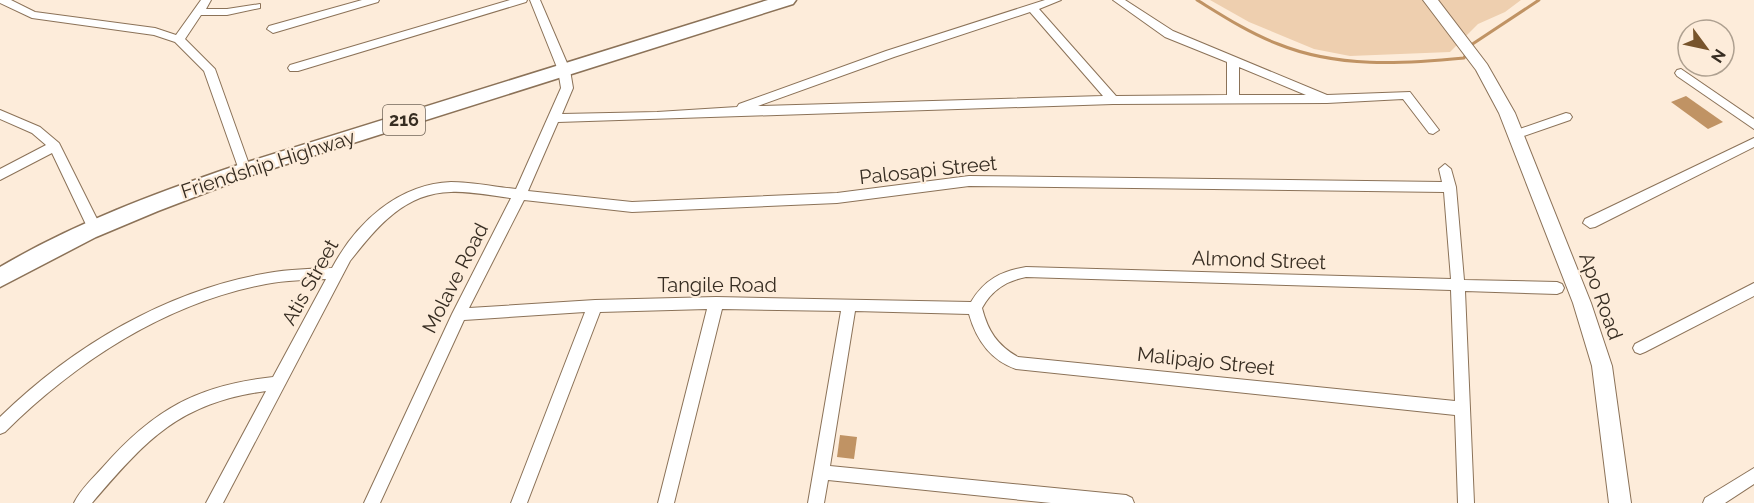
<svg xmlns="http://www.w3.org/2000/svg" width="1754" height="503" font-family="Raleway,sans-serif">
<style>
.green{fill:#eecfaf}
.water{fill:#c09364}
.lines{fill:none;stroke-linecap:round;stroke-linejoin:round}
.stream{stroke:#c09364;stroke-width:3}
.minor-casing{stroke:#8b7258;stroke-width:2}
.tertiary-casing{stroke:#8b7258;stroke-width:2}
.primary-casing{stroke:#8b7258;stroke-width:3}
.minor{fill:#fff;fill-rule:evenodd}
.tertiary{fill:#fff;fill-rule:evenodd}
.primary{fill:#fff;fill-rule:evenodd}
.labels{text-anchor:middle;stroke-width:4.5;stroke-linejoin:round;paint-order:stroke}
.shield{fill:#fdecda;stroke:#726659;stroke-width:1.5}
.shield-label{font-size:18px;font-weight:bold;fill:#372d22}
.street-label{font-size:20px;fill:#372d22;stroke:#fdecda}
</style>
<rect width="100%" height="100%" fill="#fdecda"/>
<path class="green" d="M1210,0h311l-16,12 -27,12 -28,28 -100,4 -36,-7 -65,-27z"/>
<g class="water">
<path d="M1686,96l37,26 -15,7 -37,-27z"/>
<path d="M840,435l17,2 -3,22 -17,-2z"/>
</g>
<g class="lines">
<path class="stream" d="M1197,0c26,16 52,33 81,44 59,24 124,20 186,14l7,-13 68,-45"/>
<g class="minor-casing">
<g id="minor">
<path d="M0,0h11l24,12 120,16 21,7 25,-35h10l-5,9h21l33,-5v4l-33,7h-26l-16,24 30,30 36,101 -2,3 -4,2 -6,-5 -35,-99 -29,-29 -21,-7 -122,-17 -32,-15z"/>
<path d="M362,0h17l-1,2 -105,31 -6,-4 2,-3z"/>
<path d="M510,0h17l-1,2 -228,69h-8l-2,-3 2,-3z"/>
<path d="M530,0h10l30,70 3,18 -11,26 95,-2 80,-5 2,-3 147,-53 159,-51h16l-22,9 77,87 111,-1v-33l-62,-25 -52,-37h12l48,31 154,64 83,-3 29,38 -6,4 -4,-1 -26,-34 -76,4 -214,1 -555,18 -30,69 104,11 205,-9 132,-17 473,6 -3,-13 6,-5 6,5 5,18 8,93 93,2 5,2 2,4 -2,4 -5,2 -92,-3 9,212h-16l-3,-88 -439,-46c-26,-9 -40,-30 -47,-55l-114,-3 -25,155 296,29 6,3 2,5h-83l-223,-23 -4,23h-16l33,-192 -119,-2 -48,194h-16l49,-194 -107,3 -73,191h-16l74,-191 -121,8 -84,183h-16l88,-189 59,-116c-19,-2 -41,-7 -60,-6 -47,1 -74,35 -101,69l-127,242h-17l60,-112c-87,12 -119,48 -174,112h-18c6,-13 19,-25 29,-36 50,-57 94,-82 170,-90l53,-98c-20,1 -40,1 -60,5 -100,19 -189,77 -261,148l-5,2v-17c73,-71 167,-127 268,-144 21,-4 43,-4 64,-5 24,-45 66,-84 119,-86 21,0 44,5 65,7l45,-101 -3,-18zM1030,12l73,84 -345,10 136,-49zM1239,67l67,28h-67zM969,186l475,6 7,87 -425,-12c-25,4 -42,13 -55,35l-255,-5 -121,3 -126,8 55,-108 108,12 205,-9zM1026,277l425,13 4,111 -437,-44c-21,-12 -30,-26 -36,-49 10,-18 24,-27 44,-31z"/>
<path d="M1681,69l73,50v10l-77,-53 -2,-3 2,-3z"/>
<path d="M0,110l40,17 19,16 43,86 -2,4h-10l-38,-80 -52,27v-11l46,-24 -14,-12 -32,-14z"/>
<path d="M1566,113l4,1 2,3 -2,3 -55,19 -6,-4 2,-3z"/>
<path d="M1754,138v9l-159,80 -5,1 -7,-5 2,-4z"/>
<path d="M1754,283v13l-109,56 -5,2 -5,-2 -2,-4 2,-4z"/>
<path d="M1754,468v16l-29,19h-22l2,-5z"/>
</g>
</g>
<g class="tertiary-casing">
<path id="tertiary" d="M1423,0h15l49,64 28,49 76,190 21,63 19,137h-22l-17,-137 -19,-63 -74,-190 -23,-43z"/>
</g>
<g class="primary-casing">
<path id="primary" d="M768,0h28l-3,4 -541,171 -94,36 -62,26 -96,50v-20c75,-44 156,-74 238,-102z"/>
</g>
<use href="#minor" class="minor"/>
<use href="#tertiary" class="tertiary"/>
<use href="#primary" class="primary"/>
</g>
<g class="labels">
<rect class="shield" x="383" y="105" width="42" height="30" rx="4.5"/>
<g class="shield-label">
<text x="404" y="126">216</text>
</g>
<g class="street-label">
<text transform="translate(268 164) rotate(-18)" y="7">Friendship Highway</text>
<text transform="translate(928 170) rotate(-6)" y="7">Palosapi Street</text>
<text transform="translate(1259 260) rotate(2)" y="7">Almond Street</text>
<text transform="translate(455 278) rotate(-63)" y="7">Molave Road</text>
<text transform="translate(310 282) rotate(-61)" y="7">Atis Street</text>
<text x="717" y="292">Tangile Road</text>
<text transform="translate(1601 296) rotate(70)" y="7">Apo Road</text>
<text transform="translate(1206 361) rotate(6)" y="7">Malipajo Street</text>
</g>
</g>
<g transform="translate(1706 48) rotate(123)"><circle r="28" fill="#fdecda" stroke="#aea090" stroke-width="1.5"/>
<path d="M0-4.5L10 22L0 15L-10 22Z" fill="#77542c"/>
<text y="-9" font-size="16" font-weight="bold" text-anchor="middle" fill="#372d22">N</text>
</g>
</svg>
